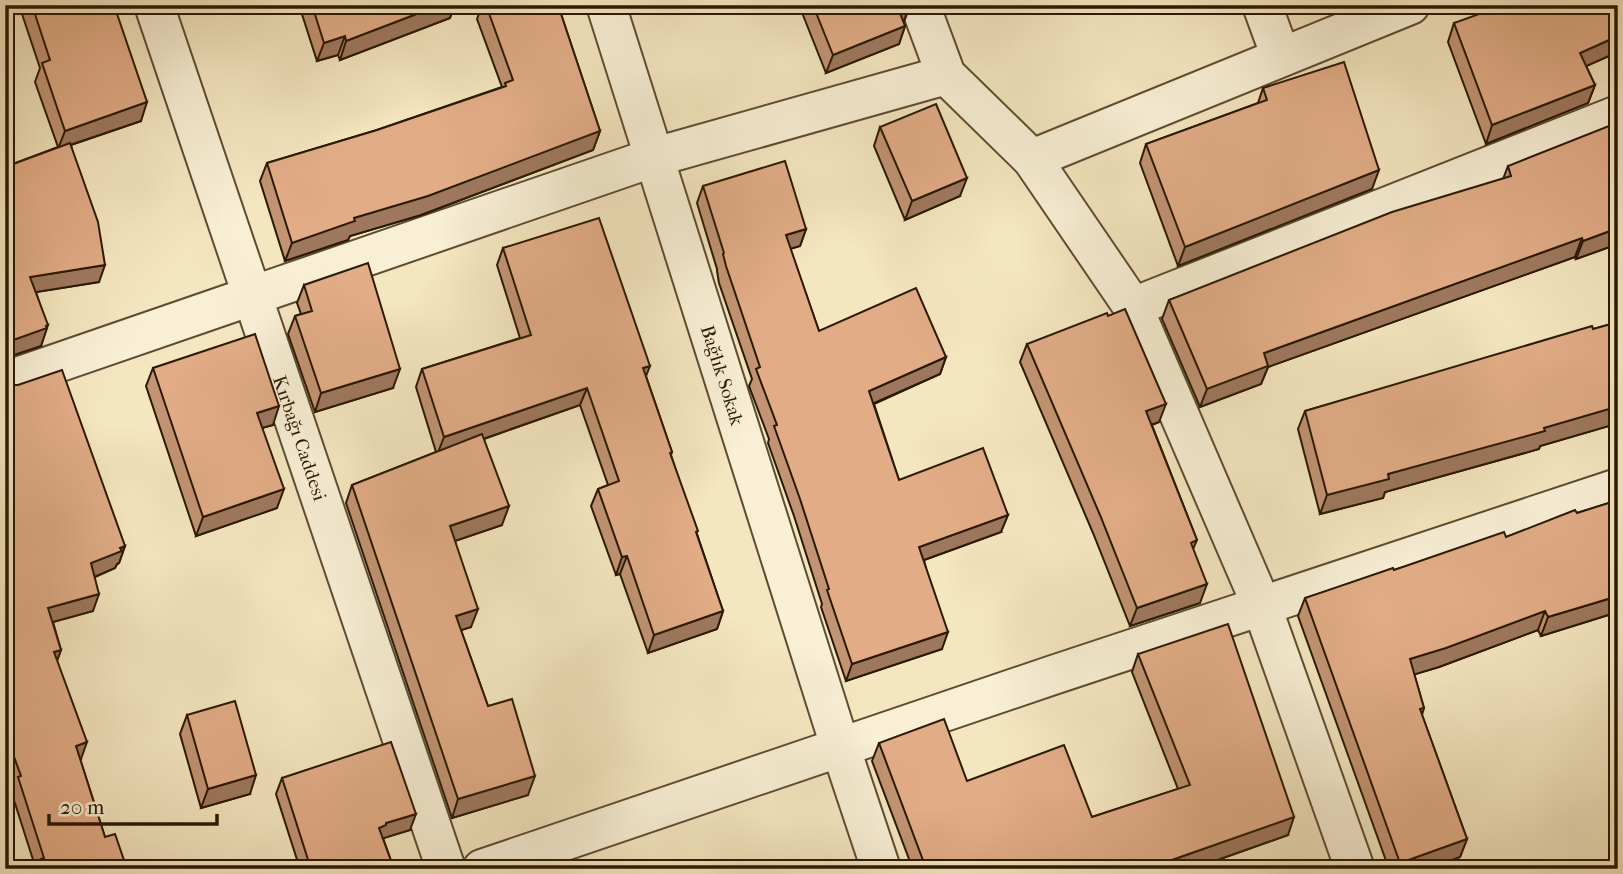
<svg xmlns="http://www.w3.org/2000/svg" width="1623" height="874" font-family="'IM FELL French Canon',serif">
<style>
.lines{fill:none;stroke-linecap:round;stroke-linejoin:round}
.street-casing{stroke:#5d4c32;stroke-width:42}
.street{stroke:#f8efd5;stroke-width:38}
.wall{fill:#c29473;stroke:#2b1903;stroke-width:2}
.shaded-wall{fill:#9e785e;stroke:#2b1903;stroke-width:2}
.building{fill:#e1ac86;stroke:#2b1903;stroke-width:2}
.labels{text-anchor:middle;stroke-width:6;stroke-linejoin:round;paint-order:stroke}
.street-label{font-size:19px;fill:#2b1903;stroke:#f8efd5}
</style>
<rect width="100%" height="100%" fill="#f4e6bf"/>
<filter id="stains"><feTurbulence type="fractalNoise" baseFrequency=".00286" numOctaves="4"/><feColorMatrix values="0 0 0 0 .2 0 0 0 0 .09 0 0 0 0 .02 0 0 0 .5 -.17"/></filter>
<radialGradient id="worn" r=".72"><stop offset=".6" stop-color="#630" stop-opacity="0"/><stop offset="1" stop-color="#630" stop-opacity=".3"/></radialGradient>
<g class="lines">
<g class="street-casing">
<g id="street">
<path id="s1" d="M154,5l292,864"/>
<path id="s2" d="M606,5l234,741 41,123"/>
<path d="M920,5l26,70 86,84 101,148 128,297 94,265"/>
<path d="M1262,5l19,52"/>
<path d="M1032,159l378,-154"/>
<path d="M1133,307l485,-192"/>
<path d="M5,381l650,-224 291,-82"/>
<path d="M482,869c378,-130 756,-257 1136,-381"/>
</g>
</g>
<use href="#street" class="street"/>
</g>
<g class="wall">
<path d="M19,5h95l27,116 -70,24 28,137 -63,10 11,35 -6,19 -36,12v-191l53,-20 -23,-65 5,-14z"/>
<path d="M299,5h155l-4,13 -110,42 -2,-5 -21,6z"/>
<path d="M482,5h76l42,126 -7,19 -172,65 -71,21 -2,4 -63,21 -25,-80 7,-18 110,-33 125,-43 -25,-68z"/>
<path d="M799,5h111l-6,17 1,4 -6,18 -73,29z"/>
<path d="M1618,5v47l-32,14 9,19 -7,18 -102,41 -38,-102 6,-19z"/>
<path d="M1263,88l109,101 -194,77 -38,-103 6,-19 112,-41z"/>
<path d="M880,127l80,69 -55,24 -31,-74z"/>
<path d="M1508,166l110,78 -42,15 -1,-2 -307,110 -7,17 -61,23 -38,-88 7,-19 334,-121z"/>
<path d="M703,186l103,43 -6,17 -10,3 29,82 127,26 -6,17 -66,30 25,76 102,52 -77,28 18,89 -96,32 -25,-74 1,-3 -28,-88 -26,-73 1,-4 -20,-53 3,-7 -33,-96 -2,-12v-2l-20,-66z"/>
<path d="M503,248l143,128 26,76 -1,3 26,79 26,77 -6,18 -69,24 -28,-79 -4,1 -25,-69 7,-17 10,-4 -28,-80 -96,34 18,86 -47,16 16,86 -10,3 27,76 40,89 -76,23 -106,-315 6,-18 84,-33 -20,-65 6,-18 98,-31 -23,-73z"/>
<path d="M304,285l89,103 -78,24 -27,-78 7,-18 6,-2 -4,-11z"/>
<path d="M1618,322v99l-8,3 -1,2 -69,20 -1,3 -154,43 -2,6 -63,16 -22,-85 7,-18z"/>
<path d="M1027,344l132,78 -7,3 45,115 -4,9 7,54 -70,23 -37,-93 -73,-171z"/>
<path d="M153,368l120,57 -11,3 15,80 -81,28 -50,-150z"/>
<path d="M5,384l120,162 -6,17 -2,1 -2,4 -20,9 -2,34 -40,11 8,28 -4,11 24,98h-1l25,78 22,32h-91l-24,-75 1,-5 -8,-22z"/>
<path d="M1618,500v112l-77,24 -3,-6 -99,37 -25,7 10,34 -2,7 45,124 -7,18 -32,12h-39l-91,-253 7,-18 89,-28 112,-33 71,-24z"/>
<path d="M1138,654l150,181 -96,34h-285l5,-2 -40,-106 7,-18 88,38 125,36 86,-28 -46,-117z"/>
<path d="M187,715l63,79 -49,14 -21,-74z"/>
<path d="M282,778l128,52 -27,8 11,31h-94l-24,-75z"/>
</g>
<g class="shaded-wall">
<path d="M212,5h13l-14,6z"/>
<path d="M440,5h14l-4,13 -110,42 6,-19z"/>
<path d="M907,5h3l-7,18 -5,-15z"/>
<path d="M947,5h14l-16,5z"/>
<path d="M905,26l-6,18 -73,29 7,-18z"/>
<path d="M345,36l-7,19 -21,6 7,-18z"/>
<path d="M1618,36v16l-45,20 7,-19z"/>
<path d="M1595,85l-7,18 -102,41 6,-19z"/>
<path d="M147,102l-6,19 -83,28 7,-18z"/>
<path d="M600,131l-7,19 -172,65 -71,21 -2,4 -63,21 7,-18 62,-25z"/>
<path d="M1379,170l-7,19 -194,77 7,-19z"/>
<path d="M967,178l-7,18 -55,24 7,-19z"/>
<path d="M1618,228v16l-42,15 7,-18z"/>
<path d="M806,229l-6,17 -21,6 7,-17z"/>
<path d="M1582,238l-7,19 -307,110 -7,17 -61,23 7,-18 57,-36z"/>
<path d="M105,265l-6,17 -75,12 6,-17z"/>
<path d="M48,325l-7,21 -36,12v-15z"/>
<path d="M946,357l-6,17 -77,34 6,-17z"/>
<path d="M650,366l-7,18v-16z"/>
<path d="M400,369l-7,19 -78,24 6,-19z"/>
<path d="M587,388l-7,17 -143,50 7,-18z"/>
<path d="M1166,404l-7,18 -20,7 7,-18z"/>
<path d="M1618,405v16l-8,3 -1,2 -69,20 -1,3 -154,43 -2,6 -63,16 7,-19 61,-21z"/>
<path d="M279,406l-6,19 -23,6 7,-18z"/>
<path d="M284,489l-7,19 -81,28 7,-19z"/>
<path d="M509,506l-7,19 -59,20 7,-19z"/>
<path d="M1008,515l-7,17 -88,32 6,-17z"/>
<path d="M125,546l-6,17 -2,1 -2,4 -30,13 6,-18z"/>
<path d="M627,556l-7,18 -4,1 6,-18z"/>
<path d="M1207,584l-7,19 -70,23 7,-18z"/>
<path d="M99,594l-6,17 -51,14 6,-17z"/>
<path d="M1618,596v16l-77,24 7,-19z"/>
<path d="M478,609l-7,18 -22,7 7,-18z"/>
<path d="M723,611l-6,18 -69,24 6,-18z"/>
<path d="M1545,611l-7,19 -99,37 -36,11 7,-19z"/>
<path d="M948,632l-6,17 -96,32 6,-17z"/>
<path d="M61,650l-7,18v-16z"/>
<path d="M87,742l-6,17 -12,4 7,-17z"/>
<path d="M256,775l-6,19 -49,14 7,-19z"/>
<path d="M535,776l-7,19 -76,23 6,-19z"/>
<path d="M416,814l-6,16 -29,9 -2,-11 7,-5z"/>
<path d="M1294,817l-6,18 -96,34h-26l3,-8z"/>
<path d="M1467,839l-7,18 -32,12h-30l2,-6z"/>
</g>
<g class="building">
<path d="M32,5h82l33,97 -82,29 -23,-68 8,-3z"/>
<path d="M312,5h128l-94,36 -1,-5 -21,7z"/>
<path d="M486,5h72l42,126 -172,65 -74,22 1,3 -63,22 -25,-80 110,-33 129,-44 -1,-3 8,-3z"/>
<path d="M813,5h94l-9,3 7,18 -72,29z"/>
<path d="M1504,5h114v31l-38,17 15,32 -103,40 -38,-102z"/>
<path d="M1344,62l35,108 -194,77 -39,-103 121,-44 -4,-12z"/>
<path d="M936,104l31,74 -55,23 -32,-74z"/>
<path d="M1614,124l4,9v95l-35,13 -1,-3 -318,115 4,13 -61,23 -38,-89 223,-88 119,-36 -3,-10z"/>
<path d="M70,143l28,79 7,43 -75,12 18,48 -2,1 1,2 -42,15v-176z"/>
<path d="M785,161l21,68 -20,6 33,96 97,-43 30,69 -77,34 30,89 84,-32 25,67 -89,32 29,85 -96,32 -25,-74 2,-1 -29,-90 -26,-73 3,-1 -21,-56 4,-2 -34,-101 -3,-12 1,-1 -21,-67z"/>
<path d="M599,218l51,148 -7,2 29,84 -2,1 28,78 -2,1 27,79 -69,24 -27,-79 -5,1 -24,-68 21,-8 -32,-93 -143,49 -22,-68 109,-34 -28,-87z"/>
<path d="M368,263l32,106 -79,24 -26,-77 17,-5 -8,-26z"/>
<path d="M1125,309l41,95 -20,7 51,129 -6,3 16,41 -70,24 -37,-93 -73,-171 80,-31 1,3z"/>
<path d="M1618,322v83h-2v2l-72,21 1,3 -157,43 1,5 -62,16 -22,-84 287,-85 1,3z"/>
<path d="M255,334l24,72 -22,7 27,76 -81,28 -50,-149z"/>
<path d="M62,370l63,176 -5,2 2,3 -31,12 8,31 -51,14 13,42 -7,2 33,90 -11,4 29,91 10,-3 12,35h-83l-3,-10 3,-1 -26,-81 3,-1 -16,-44v-348l3,1h10z"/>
<path d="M482,434l27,72 -59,20 28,83 -22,7 32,90 24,-7 23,77 -77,23 -106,-314z"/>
<path d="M1618,500v96l-70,21 -3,-6 -99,37 -36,11 14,49 -4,1 47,130 -67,24 -95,-265 88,-30 1,2 110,-38 2,5 69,-27 2,3z"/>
<path d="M1228,624l66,193 -125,44 2,8h-264l17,-6 -45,-120 65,-24 23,62 97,-36 28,72 98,-32 -52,-131z"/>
<path d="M235,701l21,74 -48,14 -21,-74z"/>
<path d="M391,742l25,72 -30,9v2l-7,3 15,41h-83l-29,-91z"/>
</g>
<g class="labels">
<g class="street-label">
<text dy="7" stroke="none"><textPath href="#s2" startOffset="388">Bağlık Sokak</textPath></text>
<text dy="7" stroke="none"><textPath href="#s1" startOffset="457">Kırbağı Caddesi</textPath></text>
</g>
</g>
<rect width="1623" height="874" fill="none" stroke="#f4e6bf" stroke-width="28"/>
<rect x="7" y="7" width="1609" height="860" fill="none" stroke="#2b1903" stroke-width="3.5"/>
<rect x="14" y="14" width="1595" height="846" fill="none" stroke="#2b1903" stroke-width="2"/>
<path d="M49 814v10h168v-10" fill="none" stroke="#2b1903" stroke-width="3.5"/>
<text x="60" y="814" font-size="21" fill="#2b1903" stroke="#f8efd5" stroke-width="5" paint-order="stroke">20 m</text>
<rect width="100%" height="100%" filter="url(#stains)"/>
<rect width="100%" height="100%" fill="url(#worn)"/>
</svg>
